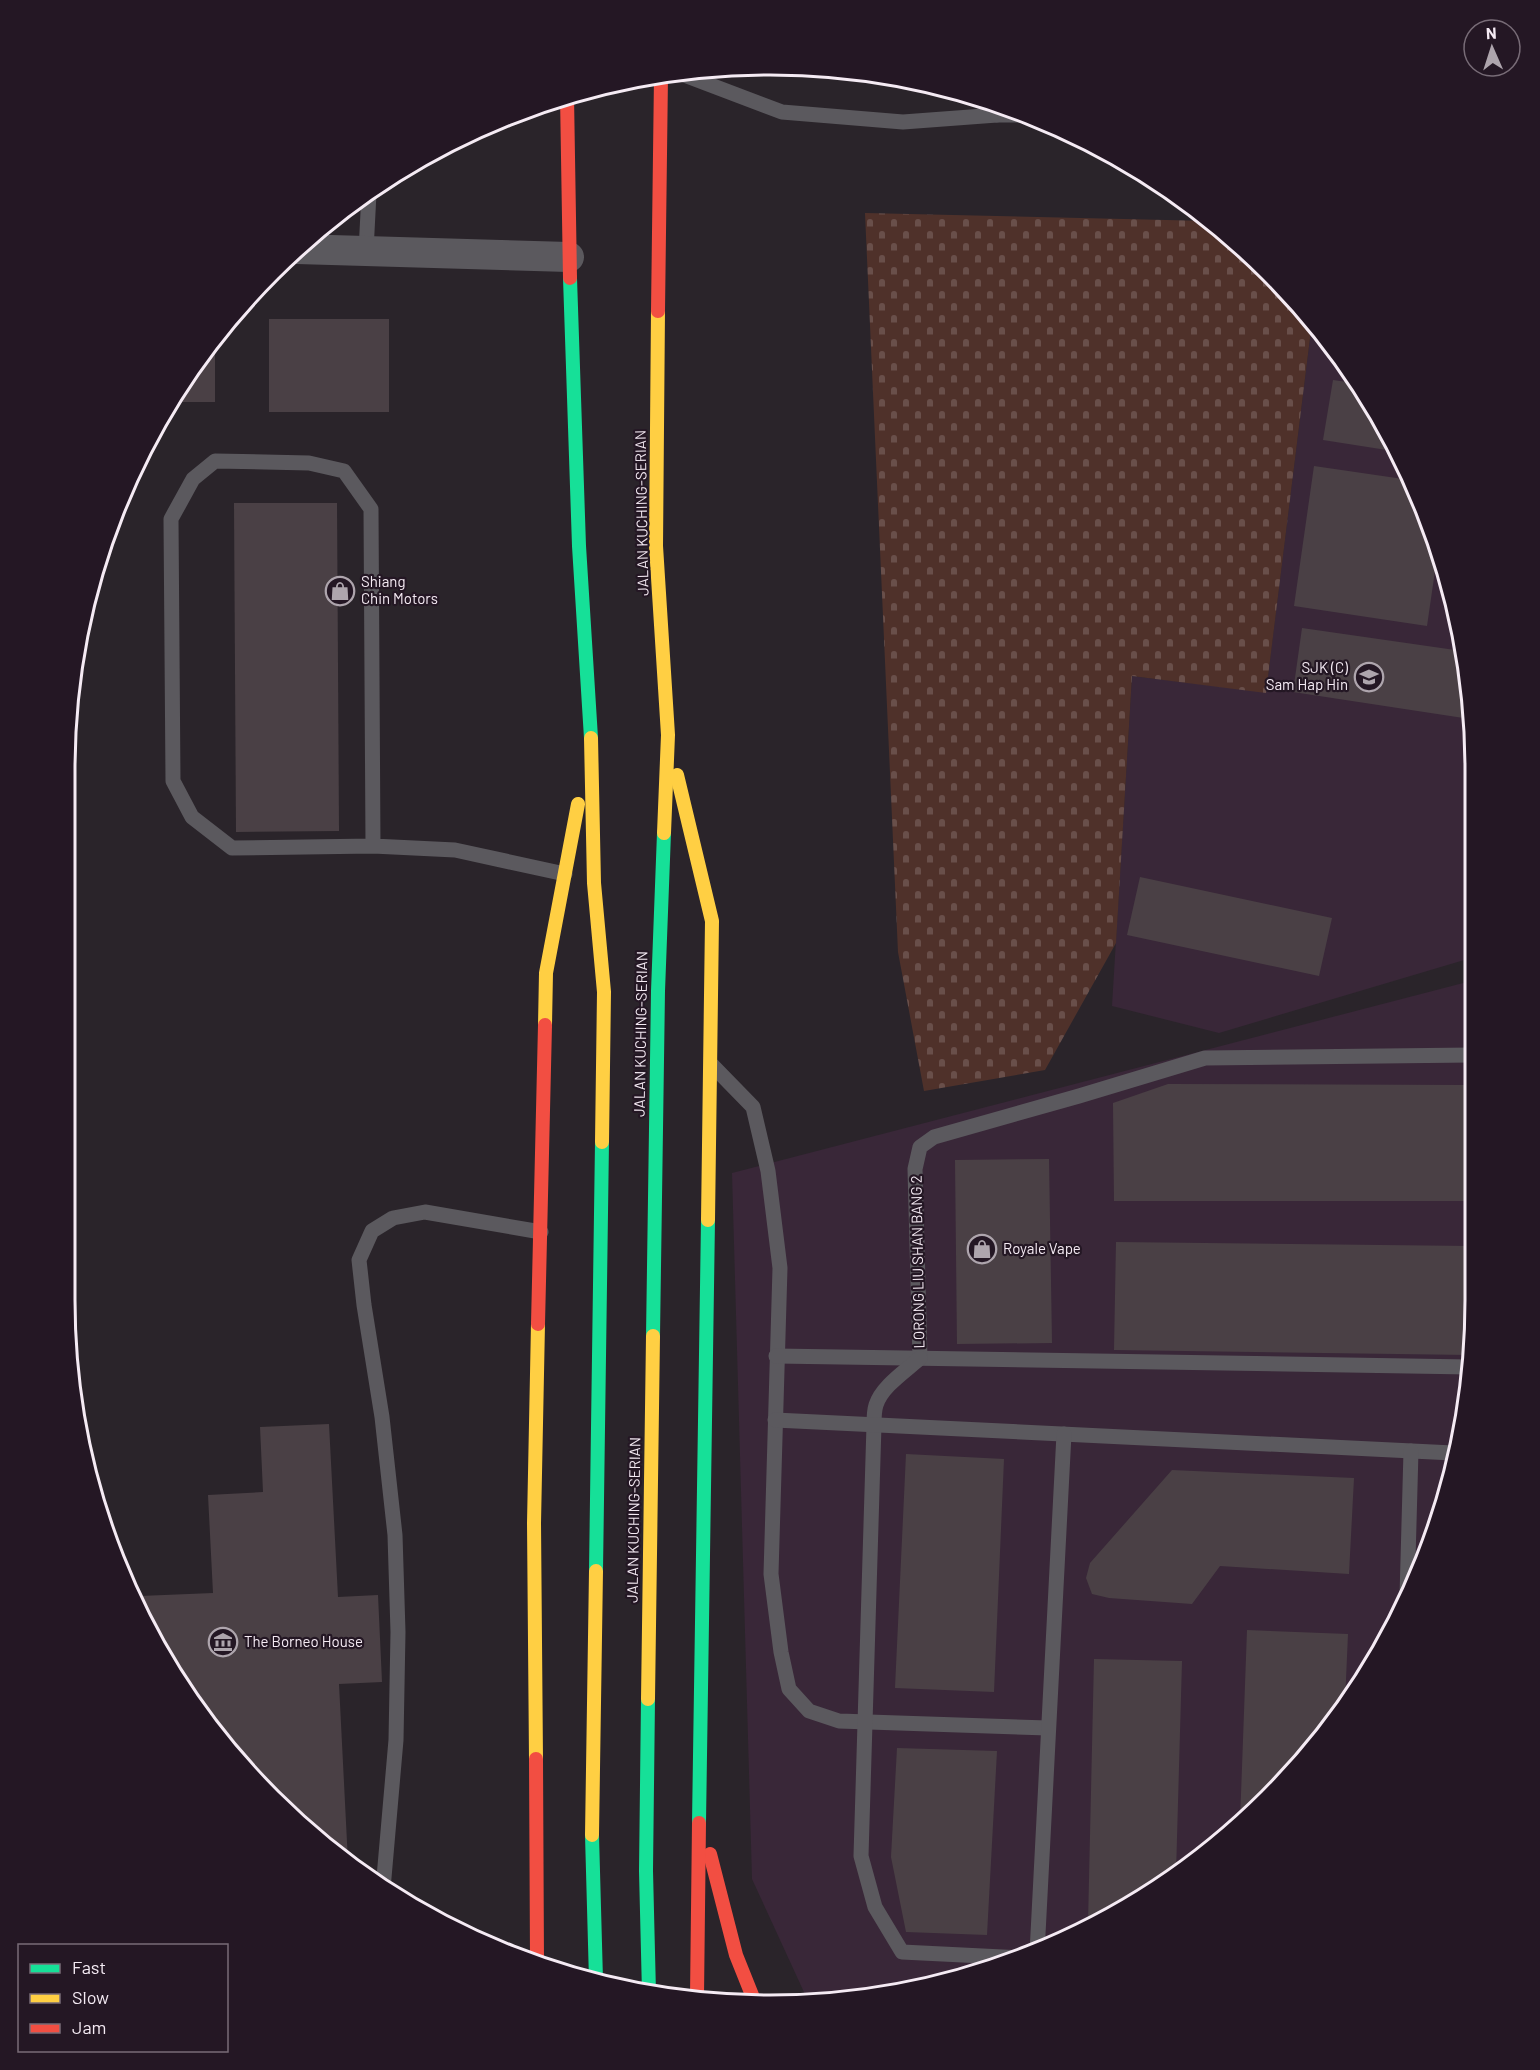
<svg xmlns="http://www.w3.org/2000/svg" width="1540" height="2070" font-family="Barlow,sans-serif">
<style>
.built{fill:#392738}
.cemetery{fill:url(#cemetery-stones)}
.building{fill:#4a4045}
.lines{fill:none;stroke-linecap:round;stroke-linejoin:round}
.lane{stroke:#5b595e;stroke-width:15}
.street{stroke:#5b595e;stroke-width:30}
.fast{stroke:#16e098;stroke-width:14}
.slow{stroke:#ffcf43;stroke-width:14}
.jam{stroke:#f24e42;stroke-width:14}
.labels{text-anchor:middle;stroke-width:4.5;stroke-linejoin:round;paint-order:stroke}
.street-label{font-size:15px;fill:#f5ebf4;stroke:#241724}
.poi-label{font-size:15px;fill:#f5ebf4;stroke:#241724;text-anchor:start}
.rim{fill:none;stroke:#f5ebf4;stroke-width:3}
</style>
<defs>
<pattern id="cemetery-stones" width="16" height="16" patternUnits="userSpaceOnUse" patternTransform="scale(1.5)"><rect width="16" height="16" fill="#4f312a"/><path d="M2 7V4a2 2 0 0 1 4 0v3zM10 15v-3a2 2 0 0 1 4 0v3z" fill="#694f4a"/></pattern>
</defs>
<rect width="100%" height="100%" fill="#2a242a"/>
<g class="built">
<path d="M1312,322l18,19 92,159 47,178 2,280 -252,75 -107,-27 20,-330 134,16z"/>
<path d="M1471,981l3,365 -36,180 -57,126 -81,113 -101,95 -159,92 -88,30 -136,22 -7,-1 -57,-124 -20,-706z"/>
</g>
<path class="cemetery" d="M865,213l344,8 26,19 77,82 -46,371 -134,-17 -16,267 -71,127 -121,21 -26,-139z"/>
<g class="building">
<rect x="269" y="319" width="120" height="93"/>
<path d="M215,340v62h-46l15,-24z"/>
<path d="M1333,380l21,3 39,68 -70,-11z"/>
<path d="M1314,466l96,14 12,20 15,57 -10,69 -133,-20z"/>
<path d="M234,503h103l2,328 -103,1z"/>
<path d="M1302,628l160,23 7,27 1,41 -177,-27z"/>
<path d="M1140,877l192,41 -13,58 -192,-41z"/>
<path d="M1168,1084l297,1 3,116h-354l-1,-98z"/>
<path d="M1049,1159l3,184 -95,1 -2,-184z"/>
<path d="M1116,1242l355,4 -2,109 -355,-5z"/>
<path d="M329,1424l9,173 40,-2 4,87 -43,2 9,178 -77,-63 -112,-146 -18,-44 -1,-13 73,-3 -5,-98 55,-3 -3,-65z"/>
<path d="M906,1454l98,5 -10,233 -99,-4z"/>
<path d="M1172,1470l182,8 -5,96 -129,-8 -28,38 -83,-6 -17,-4 -6,-16 4,-15z"/>
<path d="M1247,1630l101,4 -3,68 -45,63 -60,57z"/>
<path d="M1094,1659l88,2 -6,212 -88,51z"/>
<path d="M897,1748l100,3 -10,184 -81,-3 -15,-75z"/>
</g>
<g class="lines">
<g class="lane">
<path d="M679,73l103,39 121,10 94,-7h29"/>
<path d="M992,101l5,14"/>
<path d="M366,251l3,-58"/>
<path d="M373,846l-141,2 -40,-31 -19,-36 -2,-262 22,-40 22,-18 94,2 35,8 27,38 2,337 82,4 110,24"/>
<path d="M712,1065l41,42 15,64 12,97 -9,306 10,78 8,37 20,22 30,10 209,7"/>
<path d="M776,1356l694,11"/>
<path d="M920,1358l-5,-189 5,-22 14,-10 145,-41 126,-38 267,-3"/>
<path d="M920,1358c-14,13 -38,28 -44,47 -2,6 -2,13 -2,20l-13,431 14,51 27,45 121,6"/>
<path d="M775,1420l678,33"/>
<path d="M1407,1596l4,-145"/>
<path d="M383,1889l13,-149 2,-108 -3,-97 -13,-118 -18,-112 -5,-45 13,-29 21,-13 32,-6 116,20"/>
<path d="M1037,1953l27,-519"/>
</g>
<path class="street" d="M297,249l272,8"/>
<g class="fast">
<path d="M570,278l9,268 12,192"/>
<path d="M653,1336l5,-345 6,-158"/>
<path d="M596,1571l6,-429"/>
<path d="M648,1699l-2,172 3,122"/>
<path d="M699,1823l9,-603"/>
<path d="M592,1835l4,145"/>
</g>
<g class="slow">
<path d="M658,311l-2,235 12,189 -4,98"/>
<path d="M591,738l3,145 10,109 -2,150"/>
<path d="M677,775l35,146 -4,299"/>
<path d="M545,1025l1,-52 32,-169"/>
<path d="M648,1699l5,-363"/>
<path d="M536,1759l-2,-236 4,-199"/>
<path d="M592,1835l4,-264"/>
</g>
<g class="jam">
<path d="M567,96l3,182"/>
<path d="M658,311l3,-235"/>
<path d="M538,1324l7,-299"/>
<path d="M536,1759l1,201"/>
<path d="M710,1854l26,101 18,45"/>
<path d="M697,1996l2,-173"/>
</g>
</g>
<defs>
<g id="shop-ring" transform="scale(1.5)"><circle r="9.5" fill="#241724" stroke="#aea5ad" stroke-width="1.5"/><path d="M-5-2.5h2.3a2.7 3.5 0 0 1 5.4 0H5L5.5 6h-11ZM-1.5-2.5h3a1.5 2.3 0 0 0-3 0Z" fill="#aea5ad"/></g>
<g id="school-ring" transform="scale(1.5)"><circle r="9.5" fill="#241724" stroke="#aea5ad" stroke-width="1.5"/><path d="M0-5L7-2L0 1L-7-2ZM-4 1L0 2.5L4 1V4Q0 6-4 4Z" fill="#aea5ad"/></g>
<g id="museum-ring" transform="scale(1.5)"><circle r="9.5" fill="#241724" stroke="#aea5ad" stroke-width="1.5"/><path d="M0-6L6-3V-2H-6V-3ZM-5-1h2V3h-2ZM-1-1h2V3h-2ZM3-1h2V3H3ZM-6 4H6V6H-6Z" fill="#aea5ad"/></g>
</defs>
<g fill-rule="evenodd">
<use href="#shop-ring" x="340" y="591"/>
<use href="#school-ring" x="1369" y="677"/>
<use href="#shop-ring" x="982" y="1249"/>
<use href="#museum-ring" x="223" y="1642"/>
</g>
<g class="labels">
<g class="street-label">
<text transform="translate(642 513) rotate(-91)" y="5">JALAN KUCHING-SERIAN</text>
<text transform="translate(641 1034) rotate(-89)" y="5">JALAN KUCHING-SERIAN</text>
<text transform="translate(918 1262) rotate(-91)" y="5">LORONG LIU SHAN BANG 2</text>
<text transform="translate(634 1520) rotate(-89)" y="5">JALAN KUCHING-SERIAN</text>
</g>
<g class="poi-label">
<text x="361" y="587">Shiang<tspan x="361" dy="17">Chin Motors</tspan></text>
<text x="1348" y="673" text-anchor="end">SJK (C)<tspan x="1348" dy="17">Sam Hap Hin</tspan></text>
<text x="1003" y="1254">Royale Vape</text>
<text x="244" y="1647">The Borneo House</text>
</g>
</g>
<path d="M0 0H1540V2070H0ZM770 75H770A695 695 0 0 1 1465 770V1300A695 695 0 0 1 770 1995H770A695 695 0 0 1 75 1300V770A695 695 0 0 1 770 75Z" fill="#241724" fill-rule="evenodd"/>
<path class="rim" d="M770 75H770A695 695 0 0 1 1465 770V1300A695 695 0 0 1 770 1995H770A695 695 0 0 1 75 1300V770A695 695 0 0 1 770 75Z"/>
<rect x="18" y="1944" width="210" height="108" fill="#241724" stroke="#786c77" stroke-width="1.5"/>
<rect x="30" y="1964" width="30" height="9" fill="#16e098" stroke="#786c77" stroke-width="1.5"/>
<text x="72" y="1974" font-size="18" fill="#f5ebf4">Fast</text>
<rect x="30" y="1994" width="30" height="9" fill="#ffcf43" stroke="#786c77" stroke-width="1.5"/>
<text x="72" y="2004" font-size="18" fill="#f5ebf4">Slow</text>
<rect x="30" y="2024" width="30" height="9" fill="#f24e42" stroke="#786c77" stroke-width="1.5"/>
<text x="72" y="2034" font-size="18" fill="#f5ebf4">Jam</text>
<g transform="translate(1492 48) rotate(357)"><circle r="28" fill="#241724" stroke="#786c77" stroke-width="1.5"/>
<path d="M0-4.5L10 22L0 15L-10 22Z" fill="#aea5ad"/>
<text y="-9" font-size="16" font-weight="bold" text-anchor="middle" fill="#f5ebf4">N</text>
</g>
</svg>
